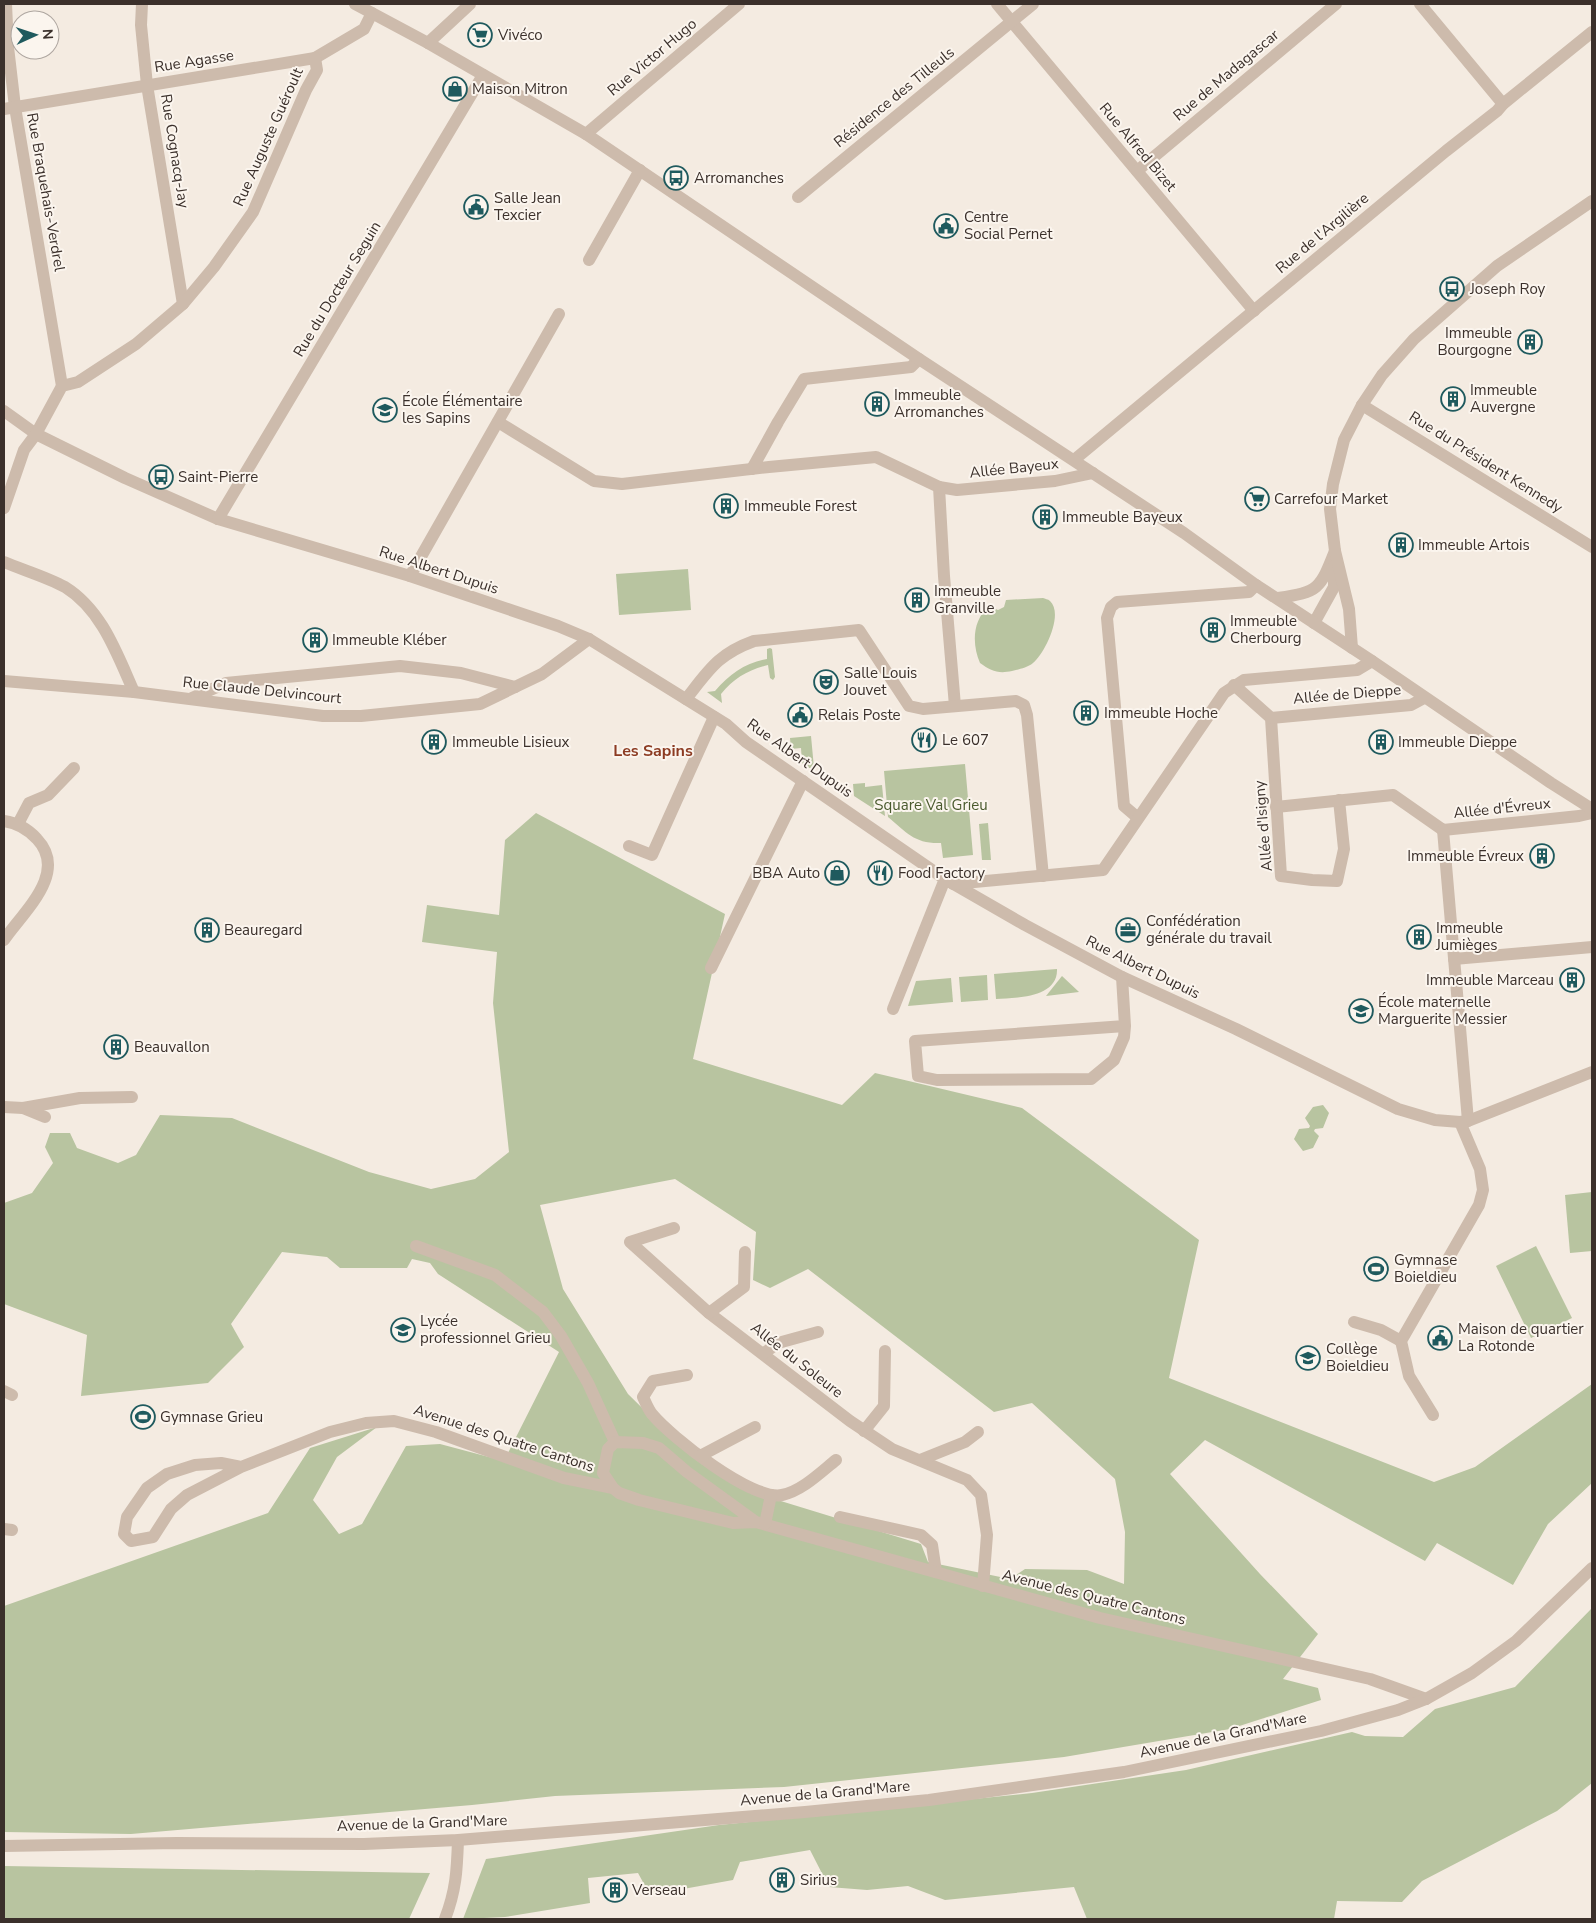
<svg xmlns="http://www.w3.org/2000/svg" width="1596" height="1923" font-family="'Nunito Sans',sans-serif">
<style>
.green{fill:#b8c4a0;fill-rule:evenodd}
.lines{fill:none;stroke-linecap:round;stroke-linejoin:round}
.minor{stroke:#cdbbac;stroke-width:12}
.tertiary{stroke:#cdbbac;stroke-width:12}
.labels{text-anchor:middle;stroke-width:4;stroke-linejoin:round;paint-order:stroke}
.poi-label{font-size:15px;fill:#3b302b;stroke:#fbf5ee;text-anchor:start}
.street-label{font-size:15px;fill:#3b302b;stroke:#fbf5ee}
.park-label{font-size:15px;fill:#4a5a2e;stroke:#fbf5ee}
.neighbourhood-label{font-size:16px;font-weight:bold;fill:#8c3b22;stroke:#fbf5ee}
</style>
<rect width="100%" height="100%" fill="#f4ebe1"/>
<g class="green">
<path d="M688,569l3,41 -72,5 -3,-41z"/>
<path d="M1043,598c2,1 5,1 7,3 14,13 -5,52 -17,62 -6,5 -14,6 -21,8 -14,3 -21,0 -32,-8 -8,-19 -8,-42 9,-57l9,4 6,-3 2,-7z"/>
<path d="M770,648l2,1 3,28 -2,3 -3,-2 -2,-13c-20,5 -34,13 -47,29l1,9 -15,-11 8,-1c15,-17 30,-28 52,-32v-10z"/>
<path d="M811,736l3,32h-5l-7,-5 -1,-15 -10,1 -1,-11z"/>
<path d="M965,764l8,91 -30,3 -2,-15c-26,1 -34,-10 -53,-26l-4,-46z"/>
<path d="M865,783v4l17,-2 3,31 -31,-20 -1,-12z"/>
<path d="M536,813l189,101 -32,145 149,46 33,-32 147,35 177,132 -30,138 265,104 41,-15 117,-83v99l-44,41 -35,61 -76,-42 -12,18 -220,-121 -35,34 90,100 58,60 -35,45 35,9 3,12 -91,29 -166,28 -280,30 -229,9 -83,9 -341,29 -127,-2v-226l264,-93 42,-65 67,-21 -40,30 -24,43 26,34 23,-10 44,-78 34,-2 64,17 55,-109 -121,-78 -8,-11 -18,-4 -5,9h-67l-13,-11 -45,-5 -51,72 13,23 -36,36 -127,13 6,-61 -83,-31v-101l28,-10 21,-30 -8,-16 5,-14h20l7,15 41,15 18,-8 24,-40 72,3 137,54 62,17 44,-10 34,-27 -16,-149 4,-51 -75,-10 5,-37 72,10 6,-75zM675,1179l81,53 -3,48 17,8 38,-19 186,143 38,-9 83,76 10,53 -1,52 -37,-14 -62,-1 -15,10 -82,-17 -7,-18 -160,-49 -70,-39 -63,-62 -65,-105 -23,-84z"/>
<path d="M988,823l3,37h-9l-3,-36z"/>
<path d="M1057,969c1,29 -41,29 -61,30l-2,-25z"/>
<path d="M987,975l1,25 -27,2 -2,-25z"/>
<path d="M1062,976l17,16 -33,4z"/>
<path d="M951,978l2,24 -45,4 8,-25z"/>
<path d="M1323,1105l6,8 -6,15 -8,1 -1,2 5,5 -6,12 -10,3 -9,-12 5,-10 10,-1 1,-2 -5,-8 8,-11z"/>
<path d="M1592,1192v59l-22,2 -5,-58z"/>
<path d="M1536,1246l36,72 -41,20 -35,-72z"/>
<path d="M1592,1608v175l-35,28 -135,70 -20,21 -65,-1 -3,18h-247l-13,-32 -129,13 -37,-14 -41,4 -38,-3 -19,-37 -70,12 -7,18 -83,15 -12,-22 -50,5 2,25 -85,14 -42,2 23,-60 233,-34 313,-32 154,-23 166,-38 13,4 38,1 32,-28 80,-22z"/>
<path d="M4,1866l426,7 -21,46h-405z"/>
</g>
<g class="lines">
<g class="minor">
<path d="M6,4l2,43 7,60 47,279"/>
<path d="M142,4l-1,21 6,60 36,219"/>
<path d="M997,4l257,307"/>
<path d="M1420,4l83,100"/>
<path d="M428,43l42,-39"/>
<path d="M4,109l311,-51 49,-29 8,-16"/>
<path d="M586,134l153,-130"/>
<path d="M1137,171l199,-167"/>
<path d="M798,197l235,-193"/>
<path d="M589,260l51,-90"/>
<path d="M1362,405l230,142"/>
<path d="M4,411l32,23 89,44 93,41 192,57 148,50 31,13 137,85 20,18 199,137 80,46 97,52 114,52 162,80 37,11 25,2 8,-1 124,-49"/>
<path d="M498,422l96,59 28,3 147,-17 107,-10 63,30 5,89 11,130"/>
<path d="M1074,460l372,-309 51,-40 6,-7 89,-72"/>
<path d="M752,469l26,-47 26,-43 107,-12 8,-8"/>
<path d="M939,487l18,3 98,-9 38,-8"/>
<path d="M4,508l20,-58 12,-16 26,-48 16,-4 58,-38 47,-40 31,-37 39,-55 53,-122 11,-20 -2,-12"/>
<path d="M218,519l265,-444"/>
<path d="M4,562c19,8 43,15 61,25 37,23 52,67 69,105"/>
<path d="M410,576l149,-262"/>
<path d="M1278,598c41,-6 42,-9 57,-47"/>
<path d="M1314,623l20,-36v-21"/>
<path d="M1352,648l-3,-39 -14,-58 -5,-42 3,-25 11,-44 18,-35 20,-30 32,-36 83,-73 95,-65"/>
<path d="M4,681l130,11 189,24h38l119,-12 62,-30 47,-35"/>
<path d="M1234,685l37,33 10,158 31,4 25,1 7,-32 -5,-49"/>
<path d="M192,698l34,-15 174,-17 61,7 54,14"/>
<path d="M686,699c23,-29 32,-45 68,-58l105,-11 50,76 14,3 93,-8 8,4 3,10 16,161"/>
<path d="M1271,718l140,-13 13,-7"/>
<path d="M1276,807l117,-12 50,35 136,-14 13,-3"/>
<path d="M1138,818l-14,-12 -17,-188 4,-11 6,-5 132,-10 7,-7"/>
<path d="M4,821c13,2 24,8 33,18 32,34 -14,73 -33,101"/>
<path d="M18,824l11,-21 19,-8 26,-27"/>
<path d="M1443,830l25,291"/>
<path d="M629,846l23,9 62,-138"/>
<path d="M953,884l150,-14 121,-177 20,-13 113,-10 15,-9"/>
<path d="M1454,959l138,-12"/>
<path d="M711,968l92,-187"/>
<path d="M1122,977l3,49 -210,15 3,35 19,4 154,-1 23,-19 10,-23 1,-11"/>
<path d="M893,1009l52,-130"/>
<path d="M4,1107l19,1 22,9"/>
<path d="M23,1108l57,-10 52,-1"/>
<path d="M674,1228l-44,14 79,71 141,108 42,28 75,31 14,15 6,40 -4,51"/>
<path d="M416,1246l79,29 48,37 18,24 27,47 27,59"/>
<path d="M709,1313l35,-26 1,-35"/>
<path d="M1354,1322l27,8 20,11"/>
<path d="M763,1354l15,-11 40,-11"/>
<path d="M687,1375l-34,6 -10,16c3,6 5,12 9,17 19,23 100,87 130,81 20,-4 39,-23 54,-35"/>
<path d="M4,1391l8,4"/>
<path d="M1433,1415l-24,-39 -8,-35 78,-136 4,-15 -3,-21 -20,-47"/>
<path d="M864,1431l20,-25 1,-55"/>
<path d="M700,1456l55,-29"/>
<path d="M920,1460l45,-18 13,-10"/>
<path d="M241,1467l-20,-4 -26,2 -28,9 -20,14 -20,29 -3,17 7,7 22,-4 18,-28 16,-14 54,-28 89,-35 36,-9 28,-2 42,11 128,46 49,10"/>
<path d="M840,1517l81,18 11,10 4,27"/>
<path d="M756,1522l-69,-50 -28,-24 -16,-5 -28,-1 -7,7 -5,24 10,15 6,5 20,7 94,23 23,-1 344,96 270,61 56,20"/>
<path d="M765,1524l6,-29"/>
<path d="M4,1529l8,1"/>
<path d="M445,1919c11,-29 12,-48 13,-79"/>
</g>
<g class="tertiary">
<path d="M355,4l73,39 158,91 333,225 265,174 72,52 116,76 179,122 41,26"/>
<path d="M4,1846l173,-3 187,1 94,-4 347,-28 124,-12 195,-28 197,-41 77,-21 28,-11 46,-26 44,-32 76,-73"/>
</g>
</g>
<defs>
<g id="supermarket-ring" transform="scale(1.25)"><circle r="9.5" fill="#fbf5ee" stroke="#1f5a5e" stroke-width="1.5"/><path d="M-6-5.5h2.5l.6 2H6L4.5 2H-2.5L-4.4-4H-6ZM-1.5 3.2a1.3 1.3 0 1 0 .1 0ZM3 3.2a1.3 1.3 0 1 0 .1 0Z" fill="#1f5a5e"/></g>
<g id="shop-ring" transform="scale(1.25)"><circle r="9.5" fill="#fbf5ee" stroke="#1f5a5e" stroke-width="1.5"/><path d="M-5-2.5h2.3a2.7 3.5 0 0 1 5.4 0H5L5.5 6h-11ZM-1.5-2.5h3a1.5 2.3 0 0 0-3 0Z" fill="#1f5a5e"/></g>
<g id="bus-ring" transform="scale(1.25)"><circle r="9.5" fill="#fbf5ee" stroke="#1f5a5e" stroke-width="1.5"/><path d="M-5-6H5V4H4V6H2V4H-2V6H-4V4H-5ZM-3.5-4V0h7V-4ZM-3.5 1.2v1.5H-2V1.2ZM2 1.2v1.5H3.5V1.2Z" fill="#1f5a5e"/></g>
<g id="civic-ring" transform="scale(1.25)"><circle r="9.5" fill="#fbf5ee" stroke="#1f5a5e" stroke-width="1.5"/><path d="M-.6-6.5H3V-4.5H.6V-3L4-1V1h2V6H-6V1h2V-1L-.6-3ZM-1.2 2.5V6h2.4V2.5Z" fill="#1f5a5e"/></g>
<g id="building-ring" transform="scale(1.25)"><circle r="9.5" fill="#fbf5ee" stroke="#1f5a5e" stroke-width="1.5"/><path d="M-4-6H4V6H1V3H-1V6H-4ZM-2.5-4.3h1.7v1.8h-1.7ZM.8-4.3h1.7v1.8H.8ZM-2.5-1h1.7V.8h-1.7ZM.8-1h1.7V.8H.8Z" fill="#1f5a5e"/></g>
<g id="school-ring" transform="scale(1.25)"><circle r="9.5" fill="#fbf5ee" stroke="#1f5a5e" stroke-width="1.5"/><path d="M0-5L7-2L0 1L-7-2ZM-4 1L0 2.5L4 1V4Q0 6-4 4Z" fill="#1f5a5e"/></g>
<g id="theatre-ring" transform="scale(1.25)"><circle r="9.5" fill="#fbf5ee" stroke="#1f5a5e" stroke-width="1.5"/><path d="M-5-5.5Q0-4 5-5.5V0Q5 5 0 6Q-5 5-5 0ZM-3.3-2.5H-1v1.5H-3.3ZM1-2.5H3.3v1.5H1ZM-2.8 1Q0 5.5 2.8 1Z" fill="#1f5a5e"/></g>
<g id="restaurant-ring" transform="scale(1.25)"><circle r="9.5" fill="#fbf5ee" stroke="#1f5a5e" stroke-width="1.5"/><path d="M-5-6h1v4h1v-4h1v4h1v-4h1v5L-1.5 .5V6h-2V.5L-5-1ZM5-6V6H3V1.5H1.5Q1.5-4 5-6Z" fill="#1f5a5e"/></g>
<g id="office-ring" transform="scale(1.25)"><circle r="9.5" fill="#fbf5ee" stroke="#1f5a5e" stroke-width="1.5"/><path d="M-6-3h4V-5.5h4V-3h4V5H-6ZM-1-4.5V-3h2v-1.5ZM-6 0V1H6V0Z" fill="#1f5a5e"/></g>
<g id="stadium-ring" transform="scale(1.25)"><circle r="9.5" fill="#fbf5ee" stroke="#1f5a5e" stroke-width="1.5"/><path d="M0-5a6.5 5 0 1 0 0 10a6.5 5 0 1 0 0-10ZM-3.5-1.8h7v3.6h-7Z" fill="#1f5a5e"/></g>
</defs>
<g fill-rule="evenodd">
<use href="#supermarket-ring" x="480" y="35"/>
<use href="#shop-ring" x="455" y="89"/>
<use href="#bus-ring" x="676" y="178"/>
<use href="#civic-ring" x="476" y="207"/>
<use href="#civic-ring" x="946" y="226"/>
<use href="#bus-ring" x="1452" y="289"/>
<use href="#building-ring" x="1530" y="342"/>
<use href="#building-ring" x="1453" y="399"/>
<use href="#building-ring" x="877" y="404"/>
<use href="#school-ring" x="385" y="410"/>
<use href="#bus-ring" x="161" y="477"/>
<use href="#supermarket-ring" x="1257" y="499"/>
<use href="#building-ring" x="726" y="506"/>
<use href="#building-ring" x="1045" y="517"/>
<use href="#building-ring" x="1401" y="545"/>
<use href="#building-ring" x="917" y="600"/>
<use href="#building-ring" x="1213" y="630"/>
<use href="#building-ring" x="315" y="640"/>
<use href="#theatre-ring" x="826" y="682"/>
<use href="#building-ring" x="1086" y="713"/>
<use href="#civic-ring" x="800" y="715"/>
<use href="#restaurant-ring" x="924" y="740"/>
<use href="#building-ring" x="434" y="742"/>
<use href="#building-ring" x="1381" y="742"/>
<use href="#building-ring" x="1542" y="856"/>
<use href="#shop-ring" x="837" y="873"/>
<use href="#restaurant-ring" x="880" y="873"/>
<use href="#building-ring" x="207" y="930"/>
<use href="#office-ring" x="1128" y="930"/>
<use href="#building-ring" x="1419" y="937"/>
<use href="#building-ring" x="1572" y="980"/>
<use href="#school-ring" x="1361" y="1011"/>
<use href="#building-ring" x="116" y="1047"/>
<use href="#stadium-ring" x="1376" y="1269"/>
<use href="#school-ring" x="403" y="1330"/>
<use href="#civic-ring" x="1440" y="1338"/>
<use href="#school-ring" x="1308" y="1358"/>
<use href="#stadium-ring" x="143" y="1417"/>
<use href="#building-ring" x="782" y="1880"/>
<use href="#building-ring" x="615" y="1890"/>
</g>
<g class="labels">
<g class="poi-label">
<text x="498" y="40">Vivéco</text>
<text x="472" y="94">Maison Mitron</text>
<text x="694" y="183">Arromanches</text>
<text x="494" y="203">Salle Jean<tspan x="494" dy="17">Texcier</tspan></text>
<text x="964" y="222">Centre<tspan x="964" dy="17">Social Pernet</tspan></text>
<text x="1470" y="294">Joseph Roy</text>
<text x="1512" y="338" text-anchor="end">Immeuble<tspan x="1512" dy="17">Bourgogne</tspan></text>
<text x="1470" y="395">Immeuble<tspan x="1470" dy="17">Auvergne</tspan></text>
<text x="894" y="400">Immeuble<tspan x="894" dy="17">Arromanches</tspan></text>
<text x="402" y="406">École Élémentaire<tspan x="402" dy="17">les Sapins</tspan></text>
<text x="178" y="482">Saint-Pierre</text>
<text x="1274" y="504">Carrefour Market</text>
<text x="744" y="511">Immeuble Forest</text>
<text x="1062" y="522">Immeuble Bayeux</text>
<text x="1418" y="550">Immeuble Artois</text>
<text x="934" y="596">Immeuble<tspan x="934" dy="17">Granville</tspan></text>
<text x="1230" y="626">Immeuble<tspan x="1230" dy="17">Cherbourg</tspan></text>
<text x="332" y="645">Immeuble Kléber</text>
<text x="844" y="678">Salle Louis<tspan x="844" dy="17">Jouvet</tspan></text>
<text x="1104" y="718">Immeuble Hoche</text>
<text x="818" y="720">Relais Poste</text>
<text x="942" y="745">Le 607</text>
<text x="452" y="747">Immeuble Lisieux</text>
<text x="1398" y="747">Immeuble Dieppe</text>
<text x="1524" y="861" text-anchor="end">Immeuble Évreux</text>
<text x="820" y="878" text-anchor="end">BBA Auto</text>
<text x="898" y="878">Food Factory</text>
<text x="1146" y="926">Confédération<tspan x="1146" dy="17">générale du travail</tspan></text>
<text x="1436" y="933">Immeuble<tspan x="1436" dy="17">Jumièges</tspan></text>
<text x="224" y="935">Beauregard</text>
<text x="1554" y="985" text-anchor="end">Immeuble Marceau</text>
<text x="1378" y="1007">École maternelle<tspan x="1378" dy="17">Marguerite Messier</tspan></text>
<text x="134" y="1052">Beauvallon</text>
<text x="1394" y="1265">Gymnase<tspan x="1394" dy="17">Boieldieu</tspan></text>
<text x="420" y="1326">Lycée<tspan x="420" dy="17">professionnel Grieu</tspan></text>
<text x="1458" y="1334">Maison de quartier<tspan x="1458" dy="17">La Rotonde</tspan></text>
<text x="1326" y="1354">Collège<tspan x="1326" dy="17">Boieldieu</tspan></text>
<text x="160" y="1422">Gymnase Grieu</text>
<text x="800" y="1885">Sirius</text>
<text x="632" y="1895">Verseau</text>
</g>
<g class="street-label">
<text transform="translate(652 57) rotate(-40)" y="5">Rue Victor Hugo</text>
<text transform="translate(194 61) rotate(-9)" y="5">Rue Agasse</text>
<text transform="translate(1226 75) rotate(-40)" y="5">Rue de Madagascar</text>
<text transform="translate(894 97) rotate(-39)" y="5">Résidence des Tilleuls</text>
<text transform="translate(268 137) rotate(-66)" y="5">Rue Auguste Guéroult</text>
<text transform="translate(1138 147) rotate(50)" y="5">Rue Alfred Bizet</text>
<text transform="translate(175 151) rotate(81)" y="5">Rue Cognacq-Jay</text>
<text transform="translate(46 192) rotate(80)" y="5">Rue Braquehais-Verdrel</text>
<text transform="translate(1322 233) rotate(-40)" y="5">Rue de l'Argilière</text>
<text transform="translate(337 289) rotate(-59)" y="5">Rue du Docteur Seguin</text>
<text transform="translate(1486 462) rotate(32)" y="5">Rue du Président Kennedy</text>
<text transform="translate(1014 468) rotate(-6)" y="5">Allée Bayeux</text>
<text transform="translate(439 570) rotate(18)" y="5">Rue Albert Dupuis</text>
<text transform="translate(262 690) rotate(6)" y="5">Rue Claude Delvincourt</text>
<text transform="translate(1347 694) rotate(-5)" y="5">Allée de Dieppe</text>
<text transform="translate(800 758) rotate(35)" y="5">Rue Albert Dupuis</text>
<text transform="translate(1502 808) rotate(-6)" y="5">Allée d'Évreux</text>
<text transform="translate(1263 826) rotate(-95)" y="5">Allée d'Isigny</text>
<text transform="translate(1143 967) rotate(26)" y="5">Rue Albert Dupuis</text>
<text transform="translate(797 1360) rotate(38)" y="5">Allée du Soleure</text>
<text transform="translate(504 1438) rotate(18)" y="5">Avenue des Quatre Cantons</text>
<text transform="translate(1094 1597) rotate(14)" y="5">Avenue des Quatre Cantons</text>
<text transform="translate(1223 1735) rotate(-12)" y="5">Avenue de la Grand'Mare</text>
<text transform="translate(825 1793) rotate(-5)" y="5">Avenue de la Grand'Mare</text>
<text transform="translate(422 1823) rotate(-2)" y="5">Avenue de la Grand'Mare</text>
</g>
<g class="park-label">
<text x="931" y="810">Square Val Grieu</text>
</g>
<g class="neighbourhood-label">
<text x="653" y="756">Les Sapins</text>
</g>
</g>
<rect width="1596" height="1923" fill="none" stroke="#3b302b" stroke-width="10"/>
<g transform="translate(35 35) rotate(87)"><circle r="24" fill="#fbf5ee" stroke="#aea6a0"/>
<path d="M0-4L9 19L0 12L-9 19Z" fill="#1f5a5e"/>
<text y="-8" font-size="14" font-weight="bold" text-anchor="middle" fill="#3b302b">N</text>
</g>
</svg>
